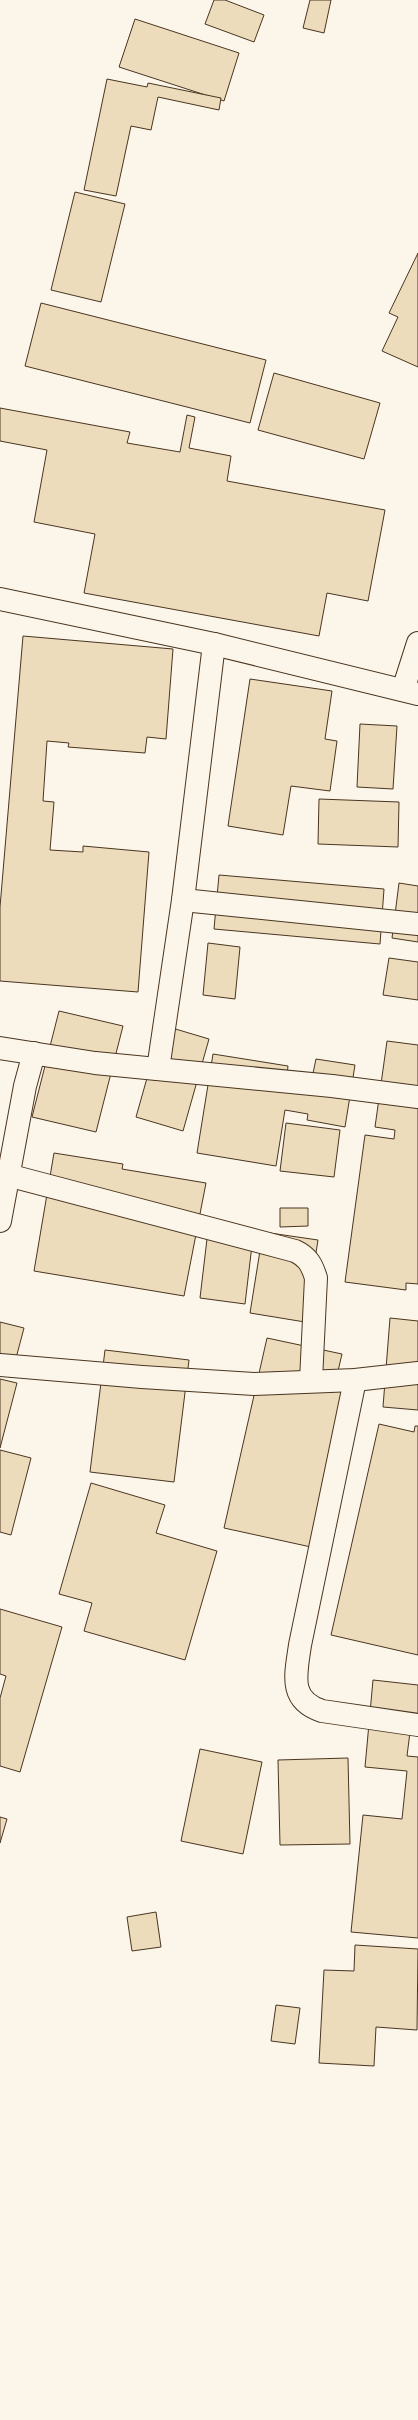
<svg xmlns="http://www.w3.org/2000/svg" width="418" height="2420" font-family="'Fira Sans Condensed',sans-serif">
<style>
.building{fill:#ecdcbc;stroke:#4a3520}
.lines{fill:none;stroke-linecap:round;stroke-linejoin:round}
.minor-casing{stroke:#4a3520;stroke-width:24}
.minor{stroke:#fbf6e9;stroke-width:22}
</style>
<rect width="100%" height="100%" fill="#fbf6e9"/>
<g class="building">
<path d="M214,0h11l39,15 -10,27 -49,-18z"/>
<path d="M310,0h21l-7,33 -21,-5z"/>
<path d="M135,19l104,34 -15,48 -105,-34z"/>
<path d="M107,79l40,8 1,-4 73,15 -2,12 -61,-13 -7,33 -20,-4 -15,70 -32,-6z"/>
<path d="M75,192l50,12 -24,98 -50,-12z"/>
<path d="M418,253v114l-36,-16 16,-34 -9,-4z"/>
<path d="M41,303l225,57 -16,63 -225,-57z"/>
<path d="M274,373l106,30 -16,56 -106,-29z"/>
<path d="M0,408l130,24 -3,11 53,9 7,-37 8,2 -6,31 42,8 -4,25 158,29 -17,91 -41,-8 -8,43 -235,-43 11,-59 -61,-12 13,-72 -47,-9z"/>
<path d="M23,636l150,13 -7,90 -19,-2 -2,16 -77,-6 1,-4 -22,-2 -4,60 11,1 -4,48 33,2v-6l66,6 -11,140 -138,-11v-74z"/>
<path d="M250,679l82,12 -7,48 12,2 -7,50 -39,-5 -8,49 -55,-9z"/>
<path d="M360,724l37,2 -4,63 -36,-2z"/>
<path d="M319,799l80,3 -1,45 -80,-3z"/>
<path d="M219,875l165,14 -4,55 -166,-15z"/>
<path d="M399,883l19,3v56l-26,-4z"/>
<path d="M208,943l32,4 -5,52 -32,-4z"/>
<path d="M389,958l29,4v38l-35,-5z"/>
<path d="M59,1011l64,15 -27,106 -64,-15z"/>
<path d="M162,1025l47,14 -26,92 -47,-14z"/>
<path d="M387,1041l31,4v239l-12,-1v7l-61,-8 20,-147 29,4 1,-9 -20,-3z"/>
<path d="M213,1054l75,12 -1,9 25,3 4,-19 39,6 -10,62 -38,-7 1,-6 -23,-4 -9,56 -79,-13z"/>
<path d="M286,1123l54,7 -6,47 -54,-6z"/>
<path d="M54,1153l69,11 -1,5 84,14 -22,113 -150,-25z"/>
<path d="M280,1208h28v18l-28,1z"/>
<path d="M263,1232l55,8 -13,82 -55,-9z"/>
<path d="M207,1239l45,6 -7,59 -45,-6z"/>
<path d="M390,1318l28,3v89l-35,-3z"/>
<path d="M0,1322l24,6 -13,49 -11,-2z"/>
<path d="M267,1338l75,16 -8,34 12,2 -35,157 -87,-19z"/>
<path d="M105,1350l84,10 -15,122 -84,-10z"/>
<path d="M0,1379l17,4 -17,65z"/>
<path d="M379,1424l35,8 1,-6h3v229l-87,-20z"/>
<path d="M0,1450l31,8 -20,77 -11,-3z"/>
<path d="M91,1483l74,22 -9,28 61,18 -32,109 -101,-29 8,-28 -33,-9z"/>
<path d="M0,1609l62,18 -42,145 -20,-6v-68l6,-22 -6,-2z"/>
<path d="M373,1680l45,5v47h-8l-3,24 11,1v181l-67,-6 12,-117 39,4 5,-48 -42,-4z"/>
<path d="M200,1749l62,13 -19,92 -62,-13z"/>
<path d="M348,1758l2,86 -70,1 -2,-85z"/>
<path d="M0,1817l7,2 -7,24z"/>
<path d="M156,1912l5,35 -29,4 -5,-34z"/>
<path d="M355,1945l63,4 -1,81 -41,-3 -2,39 -55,-3 5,-93 30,1z"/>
<path d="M276,2005l24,3 -5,36 -24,-3z"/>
</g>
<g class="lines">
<g class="minor-casing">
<g id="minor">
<path d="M0,599l214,45 204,50"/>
<path d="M403,690l15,-47"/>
<path d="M183,900l235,24"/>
<path d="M0,1048l95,15 237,23 86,11"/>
<path d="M158,1069l25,-169 31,-256"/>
<path d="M0,1173l295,78c13,6 17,14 21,27l-5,102"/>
<path d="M0,1221l25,-135 9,-33"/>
<path d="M0,1365l142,12 112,7 101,-4 63,-7"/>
<path d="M355,1380l-55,265c-4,29 -12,55 22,66l96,14"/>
</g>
</g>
<use href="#minor" class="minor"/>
</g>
</svg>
